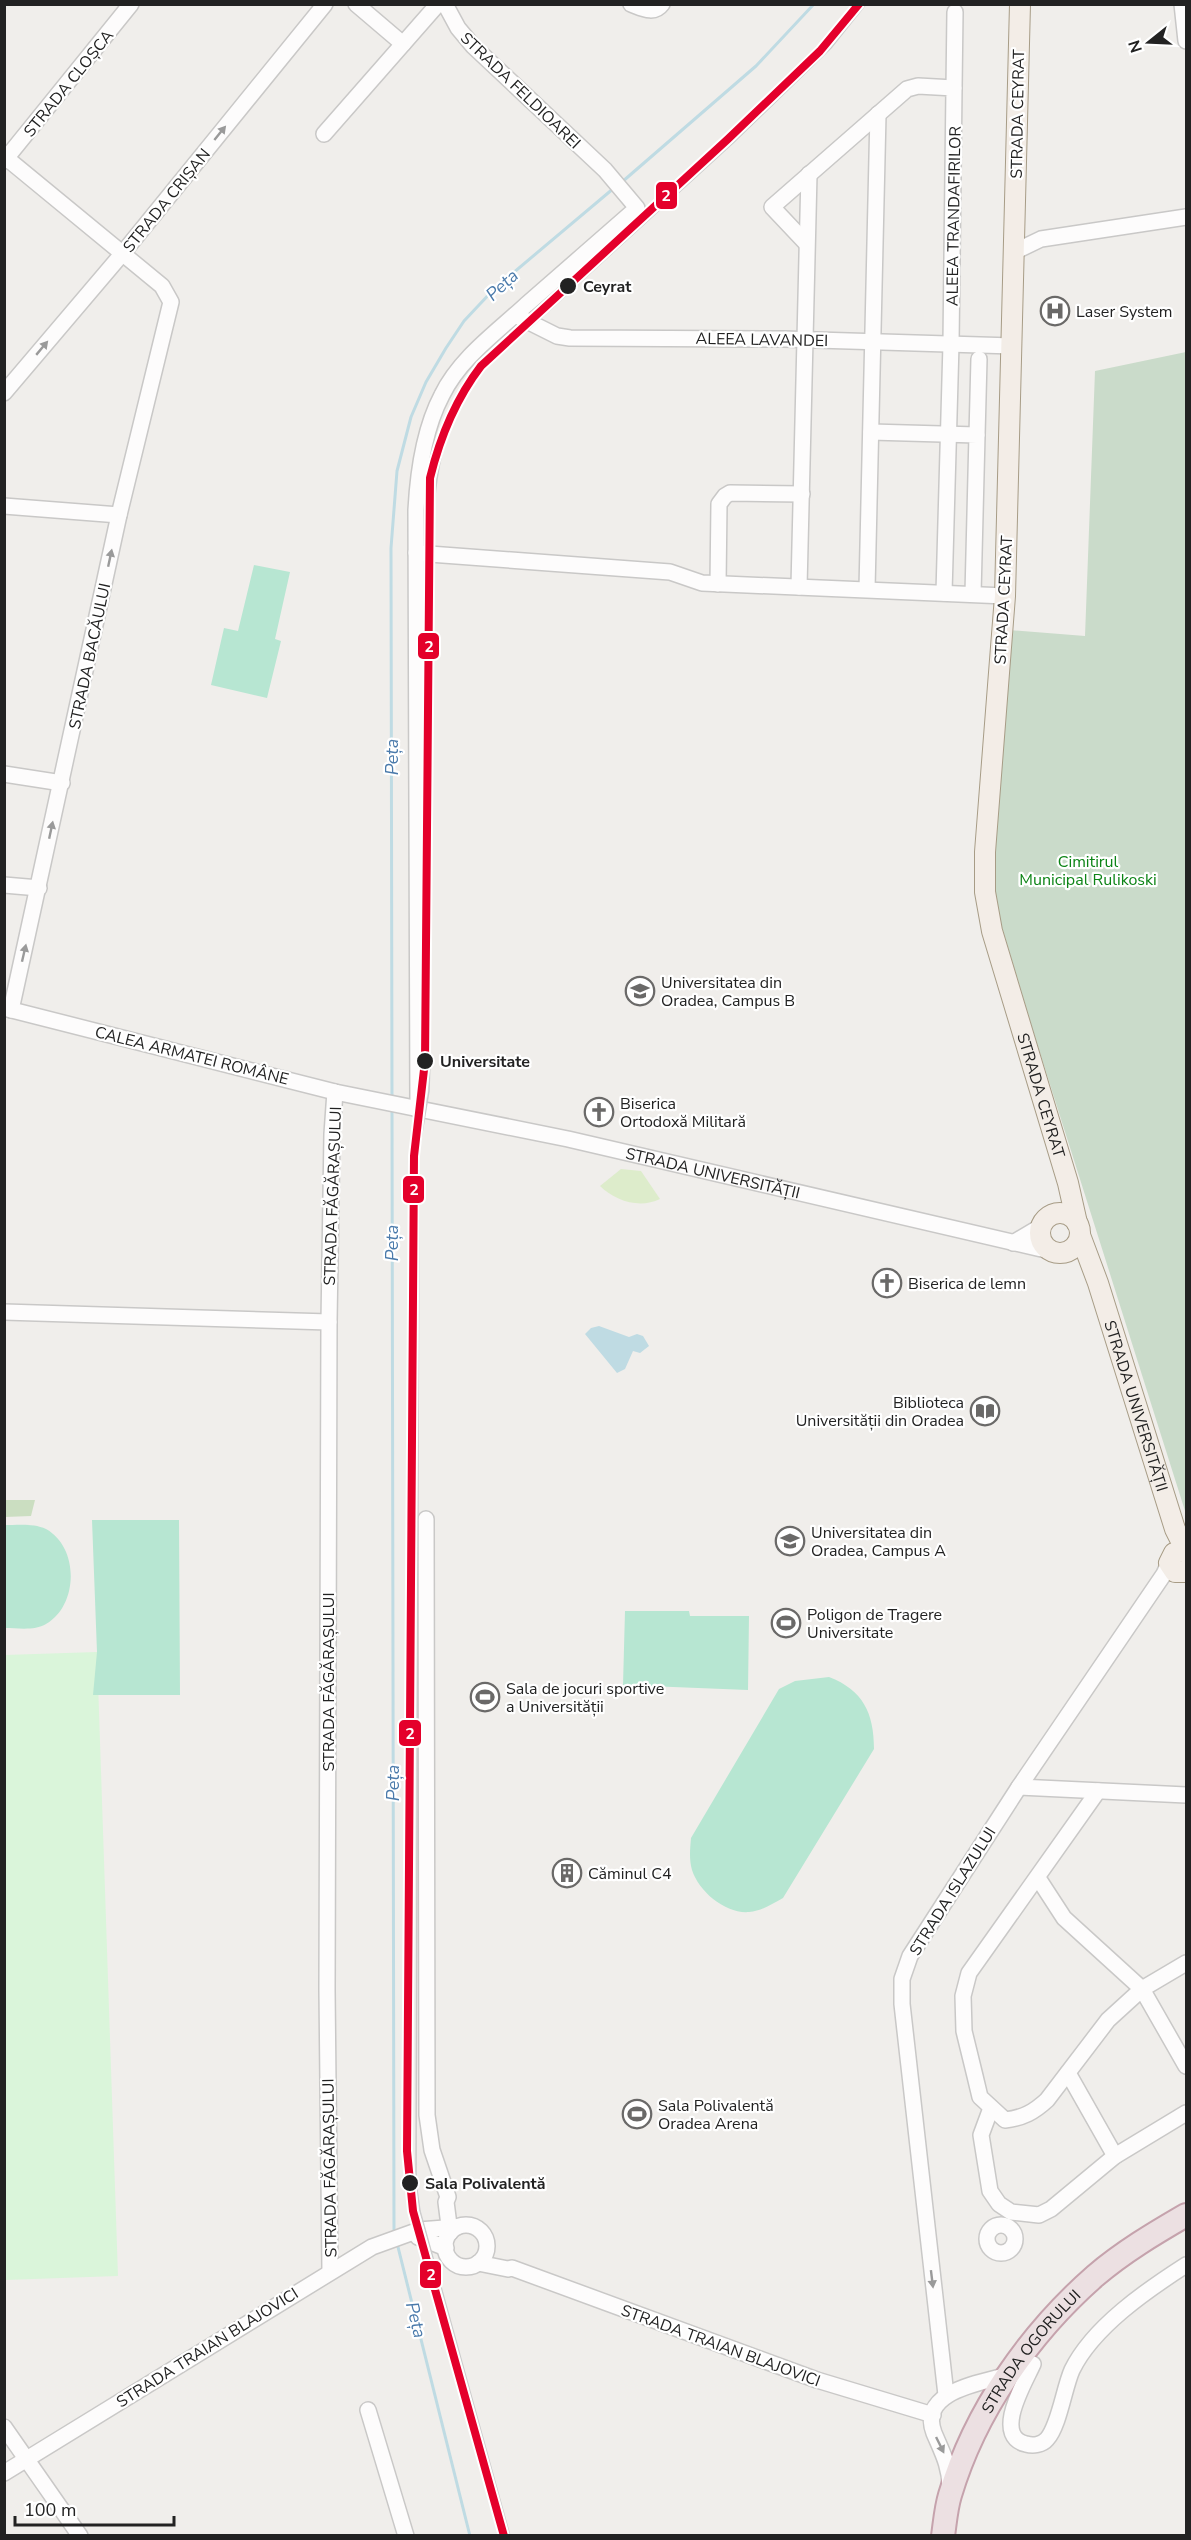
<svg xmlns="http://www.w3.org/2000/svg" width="1191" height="2540" font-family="'Nunito Sans',sans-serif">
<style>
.grass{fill:#ddeccb}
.forest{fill:#cbdec1}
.cemetery{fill:#cadbca}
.park{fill:#daf5da}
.pitch{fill:#b7e6d2}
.water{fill:#bfdbe3}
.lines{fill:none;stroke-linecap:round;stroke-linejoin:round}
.stream{stroke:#bfdbe3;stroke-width:3}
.minor-casing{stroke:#c9c8c7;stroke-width:18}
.major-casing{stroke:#a79c86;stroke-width:22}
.highway-casing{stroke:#c5a2ac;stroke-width:26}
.minor{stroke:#fdfcfc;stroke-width:15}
.major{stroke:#f3ede7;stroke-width:20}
.highway{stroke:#ece0e2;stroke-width:22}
.tram{stroke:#ccc;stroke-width:1.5}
.tram-1-casing{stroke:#fff;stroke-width:12}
.tram-1{stroke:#e4002b;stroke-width:8}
.oneway{fill:#9a9a9a}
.stop-dot{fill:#222;stroke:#fff;stroke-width:2}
.labels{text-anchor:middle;stroke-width:4.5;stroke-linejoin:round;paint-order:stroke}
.street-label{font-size:16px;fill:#222;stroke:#fff}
.stop-label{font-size:16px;font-weight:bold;fill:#222;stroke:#fff;text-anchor:start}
.poi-label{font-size:16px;fill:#222;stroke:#fff;text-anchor:start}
.park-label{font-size:16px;fill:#0c8416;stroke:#fff}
.water-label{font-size:18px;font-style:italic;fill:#4a7aab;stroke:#fff}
.line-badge{stroke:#fff;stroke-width:2}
.badge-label{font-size:16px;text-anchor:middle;font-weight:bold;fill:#fff}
</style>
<rect width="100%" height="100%" fill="#f0eeeb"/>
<path class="grass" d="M621,1169l20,2 19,28c-20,10 -45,2 -60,-13z"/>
<path class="forest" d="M4,1500h31l-4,16 -26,1z"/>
<path class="cemetery" d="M1186,352v1162l-151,-477 -46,-153 19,-254 77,6 10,-265z"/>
<path class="park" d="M97,1652l21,624 -113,4 -1,-625z"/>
<g class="pitch">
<path d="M254,565l36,7 -15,67 6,2 -14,57 -56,-13 13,-57 14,3z"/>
<path d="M92,1520h87l1,175h-87l4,-43z"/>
<path d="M5,1525c12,0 29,-2 41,4 34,19 32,77 0,95 -11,7 -29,4 -41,4z"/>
<path d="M625,1611h64l1,5h59l-1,74 -125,-5z"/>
<path d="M829,1677c34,13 45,36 45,72l-91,149c-11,6 -21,13 -34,14 -23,2 -50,-20 -57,-42 -3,-11 -2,-20 -1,-32l88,-149 16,-8z"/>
</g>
<path class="water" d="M599,1326l30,11 8,-3 6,2 6,10 -9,7 -7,-2 -8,18 -8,4 -32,-39 6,-6z"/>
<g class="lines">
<g class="stream">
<path d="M622,182l134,-116 58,-62"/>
<path d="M392,1100l-1,-552 6,-77 14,-54 15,-35 20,-34 18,-27 30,-32 120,-101"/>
<path d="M392,1109l2,1124"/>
<path d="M397,2243l73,293"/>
</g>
<g class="minor-casing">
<g id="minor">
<path d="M356,4l47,40"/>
<path d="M631,4c11,4 23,11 31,0"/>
<path d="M1182,4l4,37"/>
<path d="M954,88l1,-76"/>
<path d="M324,134l114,-130"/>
<path d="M4,156l158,130 9,16 -52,213 -108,495"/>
<path d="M4,161l127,-157"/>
<path d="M806,243l-34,-36 135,-118 11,-3 36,2 -3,256 -7,249"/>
<path d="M1014,252l27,-13 145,-22"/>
<path d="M515,315l42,21 13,2 214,1 229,7"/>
<path d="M4,393l118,-139 203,-250"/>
<path d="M871,432l106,3 -4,159"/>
<path d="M977,435l2,-76"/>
<path d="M4,506l115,9"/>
<path d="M416,553l254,19 32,11 303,13"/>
<path d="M718,584l1,-80 6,-8 5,-3 72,1"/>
<path d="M799,587l10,-413"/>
<path d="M867,589l11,-475"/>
<path d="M4,774l58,9"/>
<path d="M4,885l35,3"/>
<path id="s1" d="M4,1008l331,84 233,47 482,112"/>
<path d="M418,1110l-2,-600c2,-38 8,-81 26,-115 18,-37 55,-63 84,-90 37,-32 74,-65 111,-97l-32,-38 -132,-124 -15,-18 -13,-24"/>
<path d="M1013,1243l27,-16"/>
<path d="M4,1312l325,10"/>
<path d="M426,1519l1,596 5,35 16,47 -2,5 4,31"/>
<path d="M1019,1787l167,8"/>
<path d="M1098,1791l-129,182 -6,23 1,35 11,45 5,21 25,23c18,-2 29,-8 42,-20l61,-80 34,-31 44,-26"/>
<path d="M1038,1878l26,40 78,71 44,77"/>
<path d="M1068,2073l47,83"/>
<path d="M991,2108l-10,27 9,56 9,13 12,8 28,3 12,-6 64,-53 71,-43"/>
<circle cx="1001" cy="2239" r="14"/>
<circle cx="466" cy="2246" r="21"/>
<path d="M415,2233l3,4 28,11"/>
<path d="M478,2263l30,6 4,-1 305,112 116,35"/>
<path d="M330,2271l-3,-281 2,-668 3,-188 3,-42"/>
<path d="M1033,2364c-8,18 -41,72 -7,80 7,2 16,1 21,-5 12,-13 17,-51 25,-69 21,-43 75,-80 114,-105"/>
<path d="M946,2395l-44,-391v-25l8,-23 109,-169 145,-213 5,-11"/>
<path d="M368,2410l38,126"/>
<path d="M4,2427l76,109"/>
<path d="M4,2473l368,-226 47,-17 38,-3"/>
<path d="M950,2487c0,-21 -8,-35 -16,-54 -16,-42 47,-50 74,-58"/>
</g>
</g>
<g class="major-casing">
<g id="major">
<path id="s2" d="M1020,4l-15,592 -20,256v40l7,39 76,252 9,40"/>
<circle cx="1060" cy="1233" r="20"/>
<path id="s3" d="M1080,1235l18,48 77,246 11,22"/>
<path d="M1186,1553l-5,-2 -7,2 -5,10 6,9h11"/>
</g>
</g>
<g class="highway-casing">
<g id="highway">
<path id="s4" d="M943,2536c2,-14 3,-28 7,-41 25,-84 80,-162 145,-219 28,-24 60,-43 91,-61"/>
</g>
</g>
<use href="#minor" class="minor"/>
<use href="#major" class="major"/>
<use href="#highway" class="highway"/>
<path class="tram" d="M510,2536l-90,-325 -4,-28 3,-1032 10,-60 1,-30 2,-507c2,-73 5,-125 53,-185l248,-226 98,-95 35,-44"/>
<g class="tram-1-casing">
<path id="tram-1" d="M504,2536l-91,-325 -6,-60 7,-995 11,-95 5,-583c10,-41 25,-78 51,-112l247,-227 92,-88 39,-47"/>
</g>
<use href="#tram-1" class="tram-1"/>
</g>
<defs><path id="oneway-solid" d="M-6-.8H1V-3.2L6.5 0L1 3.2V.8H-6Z" transform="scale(1.5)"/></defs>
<g class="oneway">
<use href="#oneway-solid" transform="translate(220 133) rotate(-51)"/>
<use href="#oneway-solid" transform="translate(42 348) rotate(-50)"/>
<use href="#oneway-solid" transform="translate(110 558) rotate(-78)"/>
<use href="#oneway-solid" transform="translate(51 830) rotate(-78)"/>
<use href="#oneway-solid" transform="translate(24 953) rotate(-77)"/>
<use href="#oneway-solid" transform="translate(932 2279) rotate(83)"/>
<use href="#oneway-solid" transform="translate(940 2445) rotate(64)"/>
</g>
<defs>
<g id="hospital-ring" transform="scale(1.5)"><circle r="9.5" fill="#fff" stroke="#6a6968" stroke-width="1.5"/><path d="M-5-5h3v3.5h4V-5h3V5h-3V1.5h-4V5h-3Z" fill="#6a6968"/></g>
<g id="university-ring" transform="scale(1.5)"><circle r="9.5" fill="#fff" stroke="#6a6968" stroke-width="1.5"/><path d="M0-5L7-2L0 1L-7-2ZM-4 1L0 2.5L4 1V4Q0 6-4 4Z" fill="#6a6968"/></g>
<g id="church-ring" transform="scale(1.5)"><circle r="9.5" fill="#fff" stroke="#6a6968" stroke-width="1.5"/><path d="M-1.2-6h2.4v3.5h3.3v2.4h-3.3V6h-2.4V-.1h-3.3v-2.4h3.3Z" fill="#6a6968"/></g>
<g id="library-ring" transform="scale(1.5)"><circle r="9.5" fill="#fff" stroke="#6a6968" stroke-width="1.5"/><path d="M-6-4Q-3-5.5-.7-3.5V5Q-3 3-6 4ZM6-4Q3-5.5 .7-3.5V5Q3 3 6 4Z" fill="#6a6968"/></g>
<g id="stadium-ring" transform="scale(1.5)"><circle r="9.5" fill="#fff" stroke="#6a6968" stroke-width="1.5"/><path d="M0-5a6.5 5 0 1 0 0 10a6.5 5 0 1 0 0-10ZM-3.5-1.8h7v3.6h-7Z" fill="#6a6968"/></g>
<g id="building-ring" transform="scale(1.5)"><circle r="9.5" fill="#fff" stroke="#6a6968" stroke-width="1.5"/><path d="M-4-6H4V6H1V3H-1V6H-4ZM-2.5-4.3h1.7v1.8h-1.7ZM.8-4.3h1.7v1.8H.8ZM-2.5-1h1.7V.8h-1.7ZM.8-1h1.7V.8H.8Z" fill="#6a6968"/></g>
</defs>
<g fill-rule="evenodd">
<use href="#hospital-ring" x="1055" y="311"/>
<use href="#university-ring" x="640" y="991"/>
<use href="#church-ring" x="599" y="1112"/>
<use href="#church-ring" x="887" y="1283"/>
<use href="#library-ring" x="985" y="1411"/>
<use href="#university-ring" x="790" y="1541"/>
<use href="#stadium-ring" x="786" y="1623"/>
<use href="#stadium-ring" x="485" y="1697"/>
<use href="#building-ring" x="567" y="1873"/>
<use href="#stadium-ring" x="637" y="2114"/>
</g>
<g class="stop-dot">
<circle cx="568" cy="286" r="9"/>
<circle cx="425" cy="1061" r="9"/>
<circle cx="410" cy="2183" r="9"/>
</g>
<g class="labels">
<g class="street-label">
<text transform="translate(68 83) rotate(-51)" y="6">STRADA CLOȘCA</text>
<text transform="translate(521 90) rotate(44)" y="6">STRADA FELDIOAREI</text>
<text transform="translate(1017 114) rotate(-89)" y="6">STRADA CEYRAT</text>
<text transform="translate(166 200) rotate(-51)" y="6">STRADA CRIȘAN</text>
<text transform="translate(953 216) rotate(-89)" y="6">ALEEA TRANDAFIRILOR</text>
<text transform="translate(762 339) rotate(1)" y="6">ALEEA LAVANDEI</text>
<text transform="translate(1003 600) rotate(-87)" y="6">STRADA CEYRAT</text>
<text transform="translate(89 656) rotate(-78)" y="6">STRADA BACĂULUI</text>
<text transform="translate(192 1055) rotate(14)" y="6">CALEA ARMATEI ROMÂNE</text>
<text dy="6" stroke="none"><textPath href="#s2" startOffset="1100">STRADA CEYRAT</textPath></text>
<text dy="6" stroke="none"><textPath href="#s1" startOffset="728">STRADA UNIVERSITĂȚII</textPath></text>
<text transform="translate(332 1196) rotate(-88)" y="6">STRADA FĂGĂRAȘULUI</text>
<text dy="6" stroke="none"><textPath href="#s3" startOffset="180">STRADA UNIVERSITĂȚII</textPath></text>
<text transform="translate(328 1682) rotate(-90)" y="6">STRADA FĂGĂRAȘULUI</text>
<text transform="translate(952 1891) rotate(-58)" y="6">STRADA ISLAZULUI</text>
<text transform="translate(329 2168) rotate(-91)" y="6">STRADA FĂGĂRAȘULUI</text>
<text transform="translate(721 2345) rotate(20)" y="6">STRADA TRAIAN BLAJOVICI</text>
<text transform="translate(207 2347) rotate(-32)" y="6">STRADA TRAIAN BLAJOVICI</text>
<text dy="6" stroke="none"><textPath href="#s4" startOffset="208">STRADA OGORULUI</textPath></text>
</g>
<g class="stop-label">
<text x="583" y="292">Ceyrat</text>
<text x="440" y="1067">Universitate</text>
<text x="425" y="2189">Sala Polivalentă</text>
</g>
<g class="poi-label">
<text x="1076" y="317">Laser System</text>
<text x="661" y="988">Universitatea din<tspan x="661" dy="18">Oradea, Campus B</tspan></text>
<text x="620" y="1109">Biserica<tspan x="620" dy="18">Ortodoxă Militară</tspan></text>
<text x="908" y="1289">Biserica de lemn</text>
<text x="964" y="1408" text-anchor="end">Biblioteca<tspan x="964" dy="18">Universității din Oradea</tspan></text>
<text x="811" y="1538">Universitatea din<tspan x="811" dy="18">Oradea, Campus A</tspan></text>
<text x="807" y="1620">Poligon de Tragere<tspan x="807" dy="18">Universitate</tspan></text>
<text x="506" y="1694">Sala de jocuri sportive<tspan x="506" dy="18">a Universității</tspan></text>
<text x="588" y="1879">Căminul C4</text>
<text x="658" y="2111">Sala Polivalentă<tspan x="658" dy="18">Oradea Arena</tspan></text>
</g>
<g class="park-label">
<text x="1088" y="867">Cimitirul<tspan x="1088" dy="18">Municipal Rulikoski</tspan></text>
</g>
<g class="water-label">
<text transform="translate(502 285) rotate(-43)" y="6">Peța</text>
<text transform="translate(392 757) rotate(-90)" y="6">Peța</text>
<text transform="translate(392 1243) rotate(-90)" y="6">Peța</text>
<text transform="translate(393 1783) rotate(-90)" y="6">Peța</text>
<text transform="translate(416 2320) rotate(76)" y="6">Peța</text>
</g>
</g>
<g class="line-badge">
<rect x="655" y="181" width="23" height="29" rx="6" fill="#e4002b"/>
<rect x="417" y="632" width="23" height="28" rx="6" fill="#e4002b"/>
<rect x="402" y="1175" width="23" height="29" rx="6" fill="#e4002b"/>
<rect x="398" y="1719" width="24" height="28" rx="6" fill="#e4002b"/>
<rect x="419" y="2260" width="23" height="29" rx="6" fill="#e4002b"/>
</g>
<g class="badge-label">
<text x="666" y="201">2</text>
<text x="429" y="652">2</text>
<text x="414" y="1195">2</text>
<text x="410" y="1739">2</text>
<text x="431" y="2280">2</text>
</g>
<rect width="1191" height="2540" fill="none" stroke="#222222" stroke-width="12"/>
<g transform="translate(1149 42) rotate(252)" stroke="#ffffff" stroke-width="4.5" paint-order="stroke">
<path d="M0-4.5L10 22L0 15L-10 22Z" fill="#222222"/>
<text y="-9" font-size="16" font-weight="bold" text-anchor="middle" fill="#222222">N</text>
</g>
<path d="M15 2516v9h159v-9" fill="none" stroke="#222222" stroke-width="3"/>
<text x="24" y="2516" font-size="18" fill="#222222" stroke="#ffffff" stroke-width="4.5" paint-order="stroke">100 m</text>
</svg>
